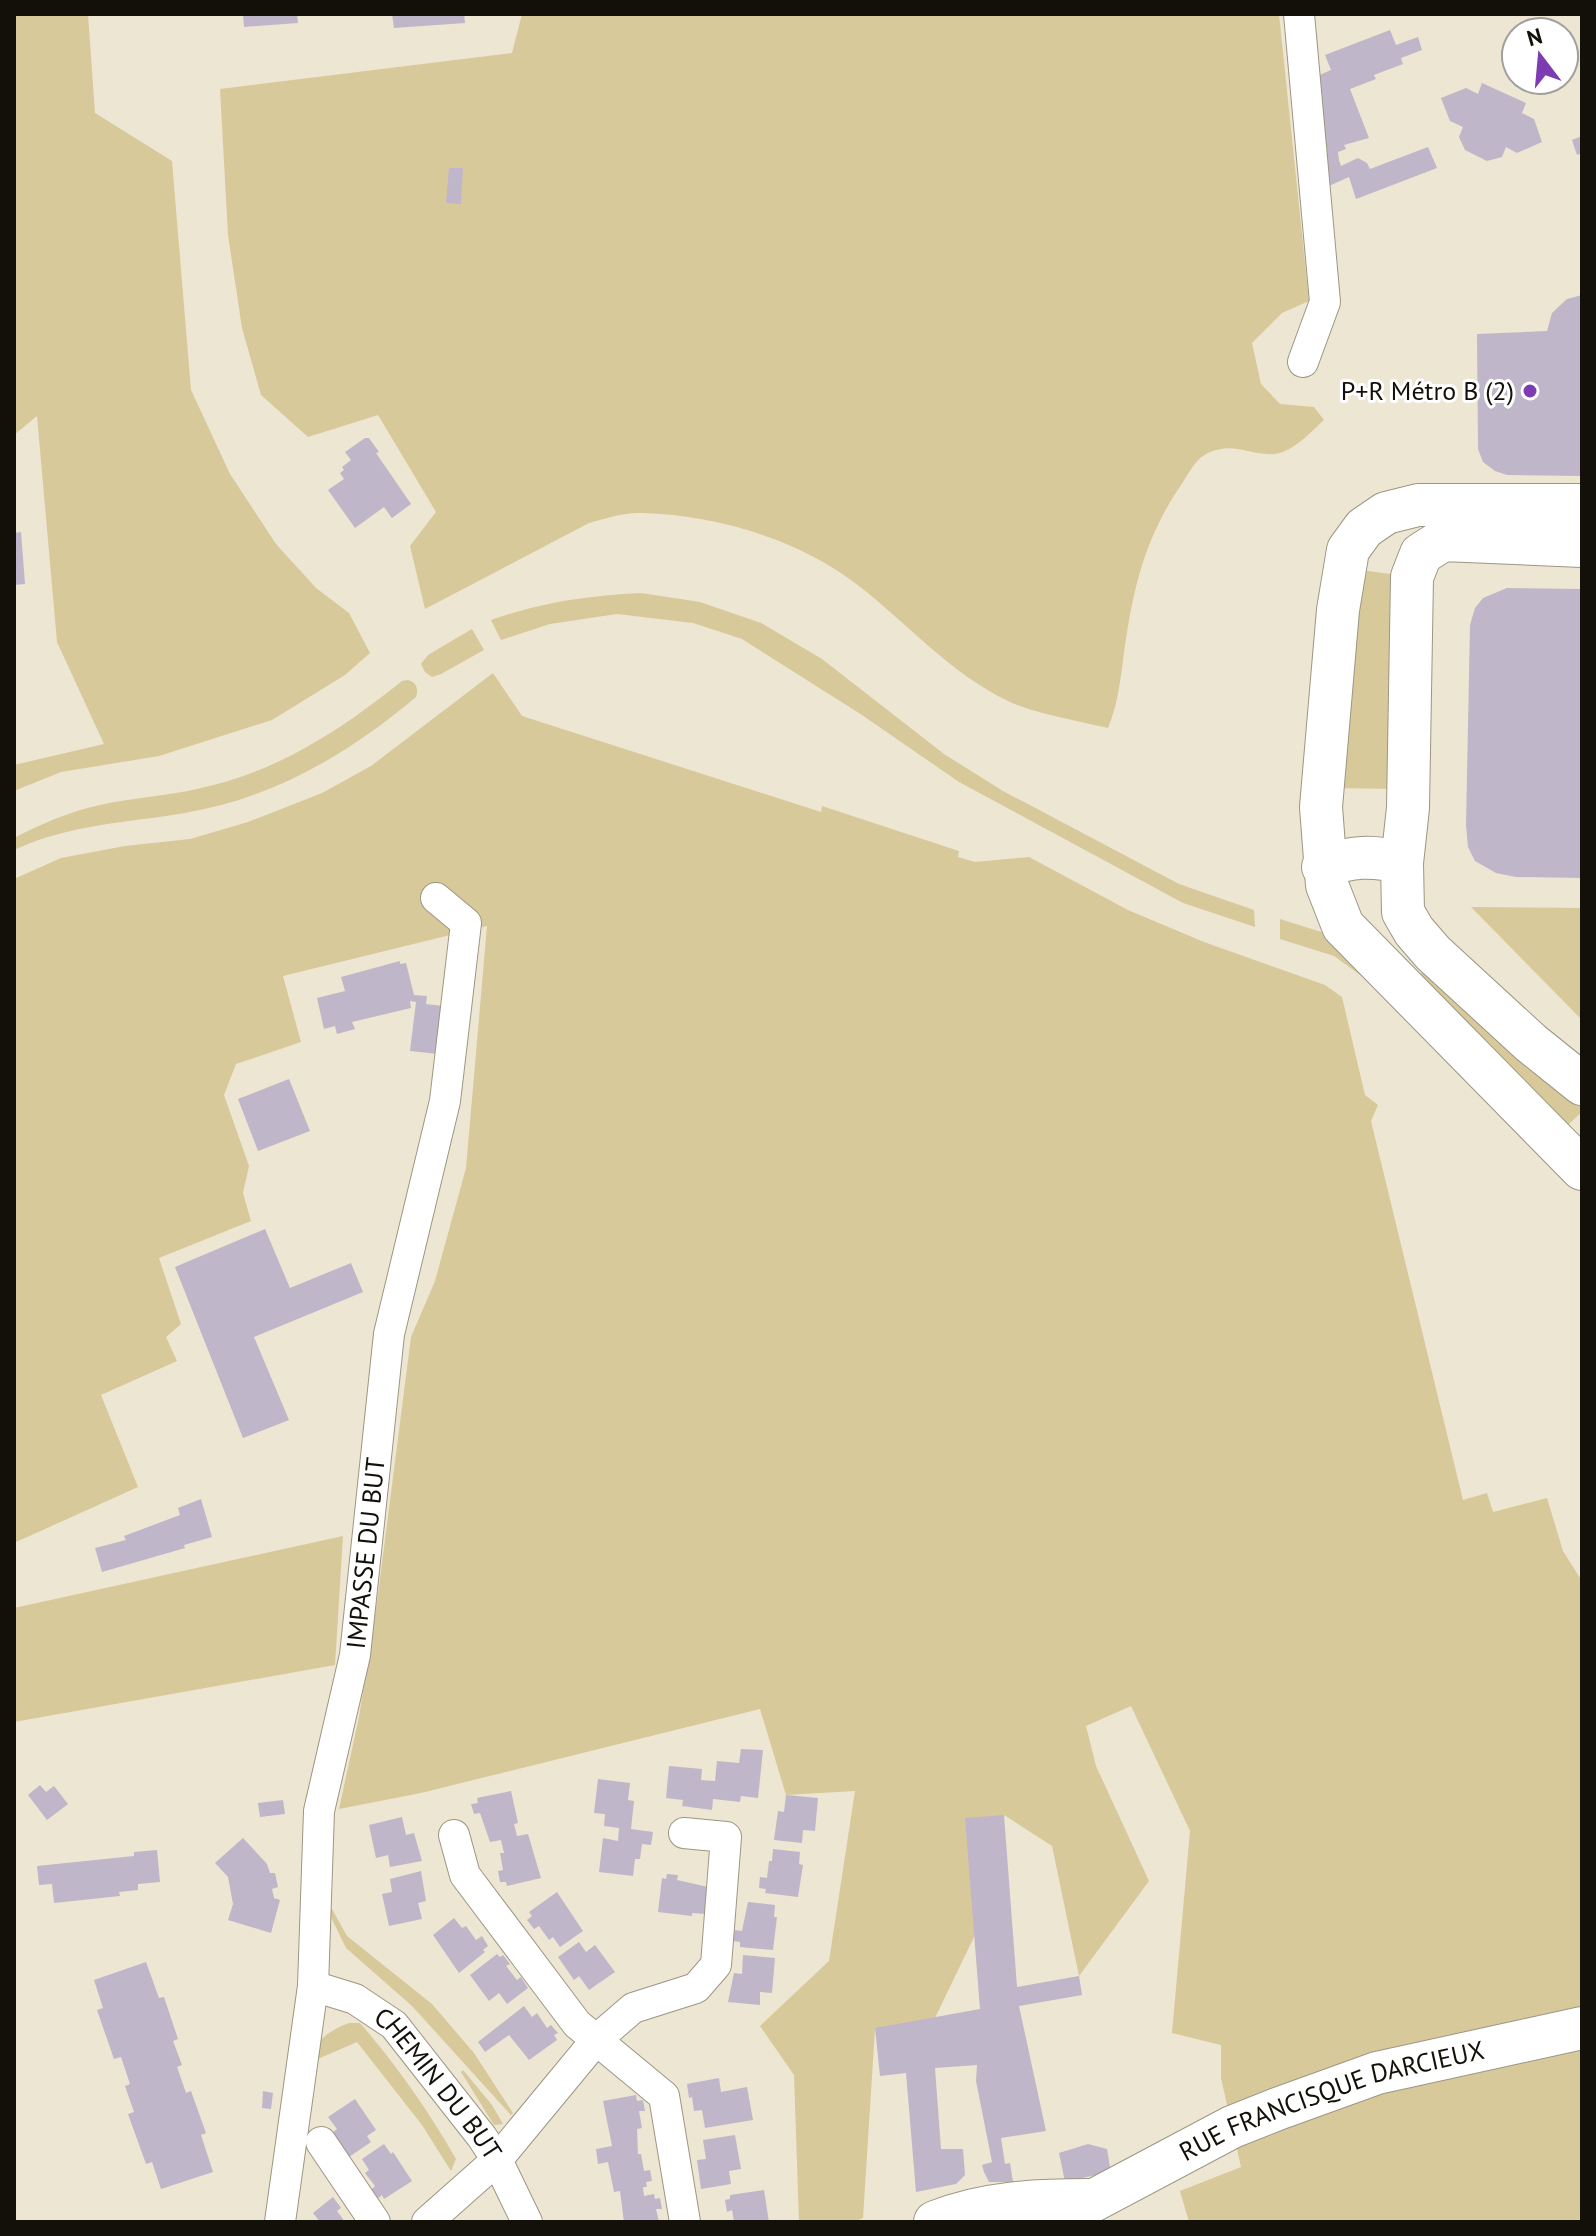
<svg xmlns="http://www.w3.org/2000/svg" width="1596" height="2236" font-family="'PT Sans',sans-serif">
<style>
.green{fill:#d8c99b}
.building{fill:#bfb6c9}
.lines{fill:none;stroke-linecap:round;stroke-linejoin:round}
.street-casing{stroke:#9c9683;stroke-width:32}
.secondary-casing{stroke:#9c9683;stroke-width:44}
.street{stroke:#fff;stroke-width:30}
.secondary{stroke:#fff;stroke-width:42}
.poi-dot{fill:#7d3cb1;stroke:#fff;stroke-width:3}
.labels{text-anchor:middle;stroke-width:6;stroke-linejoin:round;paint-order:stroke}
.poi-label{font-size:26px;fill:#121009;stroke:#fff;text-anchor:end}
.street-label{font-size:26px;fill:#121009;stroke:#fff}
</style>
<rect width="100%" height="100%" fill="#ede6d2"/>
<g class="green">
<path d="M14,14h74l7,99 77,48 19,229 39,84 46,70 40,44 33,25 21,40 -25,22 -73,45 -113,36 -98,16 -47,19v-26l90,-21 -47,-102 -20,-226 -23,19z"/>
<path d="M522,14h757l30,287 -27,12 -30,30 9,41 19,20 34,3 10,13c-13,12 -31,32 -50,34 -25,2 -44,-15 -71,2 -9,6 -16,20 -22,29 -34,50 -46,96 -55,154 -5,30 -6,61 -18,89 -29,-7 -75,-15 -100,-27 -57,-27 -100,-77 -149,-115 -59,-46 -142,-71 -216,-73 -19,-1 -36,5 -54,10l-164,86 -15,-63 26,-34 -58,-97 -70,22 -47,-42 -19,-67 -14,-93 -8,-146 292,-36z"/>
<path d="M1361,570l36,5 -1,214 -64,-1z"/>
<path d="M641,593l59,9 61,21 61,36 122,95 59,37 176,93 75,26 1,17 -72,-24 -224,-121 -97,-67 -120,-76 -49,-16 -76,-9 -67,10 -49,16 -10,-20c52,-18 95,-24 150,-27z"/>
<path d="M472,629l12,21 -43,24 -9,3 -7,-5 -4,-8 7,-9z"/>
<path d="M493,673l29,43 299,96 1,-6 137,45 -1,6 17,5 54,-5 99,53 76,32 121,43 17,12 23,98 13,10 -7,16 92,379 24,-7 6,19 54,-14 16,53 19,30v641h-393l-9,-31 61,-24 -20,-89v-33l-49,-12 18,-202 -59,-125 -45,20 10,40 53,115 -70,95 -27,-130 -48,-31 -30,122 -39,81 -60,11 -12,189 -9,4h-55l-5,-147 -34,-49 69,-65 26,-170 -69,4 -26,-86 -339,84 -82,16 20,-92 18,-115 34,-265 24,-56 31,-113 21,-242 -204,50 18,66 -65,22 -12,31 25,71 -6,27 8,28 -92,37 22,66 -15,13 11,24 -76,34 37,92 -124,56v-664l47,-21 64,-12 65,-7 58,-17 74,-29 49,-27z"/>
<path d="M408,680c8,2 11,9 8,17 -68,57 -142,101 -231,116 -59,10 -115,11 -171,37v-12c27,-14 57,-27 86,-33 32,-7 65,-9 97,-16 82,-18 141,-57 205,-108z"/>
<path d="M1471,907l111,1v112z"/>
<path d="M1280,919l57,18 30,43 -33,-24 -54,-17z"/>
<path d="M1431,965l151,134v13l-22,20 -147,-152z"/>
<path d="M343,1536l-8,129 -321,57v-114z"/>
<path d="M327,1909h5l15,27 85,68 42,49 39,60 -2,2 -99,-109 -66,-58z"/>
<path d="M349,2023h11c37,43 68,87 96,136l-5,12 -29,-46 -65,-83 -46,20c4,-22 17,-31 38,-39z"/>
<path d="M463,2070l29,35 11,19 -9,1 -33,-53z"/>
</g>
<g class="building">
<path d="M243,14h54l1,9 -54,4z"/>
<path d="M392,14h72l1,9 -71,5z"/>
<path d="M1390,30l6,15 22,-8 4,13 -21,8 2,6 -29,11 2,4 -26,10 19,49 -25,7 2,4 -8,3 1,8 2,6 17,-8 9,5 3,6 58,-22 9,21 -81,31 -7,-22 -20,9 -12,-110 14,-6 -6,-15z"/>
<path d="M1482,83l44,20 -4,10 12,6 8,23 -25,11 -11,-6 -4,10 -15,4 -22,-11 -6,-13 4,-10 -13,-6 -9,-23 25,-10 12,6z"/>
<path d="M1582,136v17l-5,2 -5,-15z"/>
<path d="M449,168h14l-2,36 -15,-1z"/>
<path d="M1582,295v181l-75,-1 -12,-4 -12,-9 -5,-13 -1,-115 70,-3 5,-18 15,-14z"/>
<path d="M365,438h4l10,14 -3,1 35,51 -19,14 -8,-11 -29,21 -27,-38 16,-11 -4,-6 4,-3 -2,-3 9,-7 -6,-8z"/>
<path d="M21,532l4,52 -11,1v-52z"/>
<path d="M1507,588l75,1v289l-66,-1 -20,-4 -21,-12 -7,-14 -2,-22 4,-200 5,-17 8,-10z"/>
<path d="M400,961v3l6,-1 8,32 13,1 -1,8 17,2 -5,48 -28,-3 6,-49 -6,-1 1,7 -59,14 3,7 -18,5 -2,-8 -11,3 -7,-31 28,-7 -4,-14z"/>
<path d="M289,1079l21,52 -52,20 -20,-52z"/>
<path d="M265,1229l25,59 61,-25 12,29 -109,45 35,83 -46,18 -68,-171z"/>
<path d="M201,1499l11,38 -28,8 1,3 -83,24 -7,-24 31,-8 -2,-4 56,-21 -2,-7z"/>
<path d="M741,1749l22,1 -5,48 -17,-2 -1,6 -27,-3 -1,11 -30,-4 1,-6 -17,-2 3,-32 33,3 -1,11 14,1 2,-20 22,2z"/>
<path d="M598,1779l32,4 -2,17 6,1 -3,28 22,3 -2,13 -9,-1 -2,15h-5l-2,17 -34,-4 4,-34 15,3 1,-13 -15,-2 1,-12 -11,-1z"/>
<path d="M40,1785l6,7 8,-6 14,18 -21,16 -19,-25z"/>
<path d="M511,1791l7,32 -4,1 3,12 11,-2 13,44 -34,8 -1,-4h-6l-2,-11 5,-1 -3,-17h4l-3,-13 -11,2 -10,-29 -6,1 -3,-10 7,-1 -1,-5z"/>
<path d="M786,1795l32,3 -3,33 -12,-1 -1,13 -28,-3 4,-29 6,1z"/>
<path d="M283,1800l2,14 -25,3 -2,-14z"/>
<path d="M1004,1815l13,172 62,-11 3,19 -63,11 27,125 -45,7 4,26 5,-1 3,19h-24l-5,-10 -2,-7 10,-3 -16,-81 1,-16 -42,3 6,81h22l2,26 -9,9 -40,8 -10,-119 -26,3 -5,-48 105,-19 -15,-191z"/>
<path d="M402,1817l4,18 8,-2 8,28 -32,6 -2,-12 -12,3 -7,-33z"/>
<path d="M243,1838l24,26 3,9h5l3,14 -6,2 2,9 6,2 -9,33 -43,-13 5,-16 -5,-27 -13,-14z"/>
<path d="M773,1849l27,3 -1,12 4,1 -5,32 -33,-4 1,-4 -7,-1 1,-11 7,1 2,-17h3z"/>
<path d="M157,1850l3,32 -22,2v6l-19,2 1,4 -66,7 -2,-19 -13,1 -2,-19 97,-10v-4z"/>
<path d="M421,1871l5,30 -8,2 4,16 -33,7 -7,-32 10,-2 -2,-13z"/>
<path d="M667,1874l11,1 -1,5 31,7 -2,27 -14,-1v3l-34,-4 4,-34 4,1z"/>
<path d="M557,1892l26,39 -23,16 -7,-10 -4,3 -10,-14 -5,3 -7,-9 5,-4 -3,-4z"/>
<path d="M748,1902l27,3 -1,12h3l-4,33 -33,-3v-5l-7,-1 2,-11 7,1z"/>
<path d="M454,1918l8,10 4,-2 10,14 6,-4 6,10 -5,4 2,2 -26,21 -26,-38z"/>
<path d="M579,1942l7,10 9,-7 20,27 -26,18 -10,-14 -5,4 -16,-23z"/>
<path d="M497,1954l3,3 3,-2 7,9 -4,2 11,14 4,-3 7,11 -21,16 -8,-11 -10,8 -19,-26z"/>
<path d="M743,1955l32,3 -3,35 -12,-1v13l-32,-3 6,-29 8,1z"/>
<path d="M146,1962l13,36 5,-1 14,42 -5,2 9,24 -5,2 9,26 5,-2 15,42 -5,2 12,37 -52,17 -9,-27 -6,2 -18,-50 6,-2 -9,-26 5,-2 -9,-27 -7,2 -17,-49 6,-2 -9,-28z"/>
<path d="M524,2006l8,11 5,-4 10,15 4,-3 7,8 -4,2 3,5 -28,20 -20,-25 -24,17 -7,-10z"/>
<path d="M719,2078l2,14 26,-5 6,33 -48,8 -3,-18 -8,1 -2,-14 -3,1 -2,-14z"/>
<path d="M263,2091l10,2 -2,16 -9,-1z"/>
<path d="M636,2095l1,6 6,-1 2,11h-6l3,17 -5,1 1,25h3l3,17 6,-1 2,11 -6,1 1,5h-4l1,9 10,-2 1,5 5,-1 2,11h-6l3,13h-35l-4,-31 -6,1 -6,-30 -10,2 -2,-15 16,-3 -9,-45z"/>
<path d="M355,2099l21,31 -9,6 4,6 -22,15 -17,-24 5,-4 -9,-12z"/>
<path d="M735,2135l6,34 -12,2 2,13 -30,5 -4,-29 9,-1 -3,-19z"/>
<path d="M384,2144l7,10 2,-2 19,29 -28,18 -2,-4 -5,4 -6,-9 4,-4 -10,-13 4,-3 -7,-11z"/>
<path d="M1088,2144l19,5 3,18 -10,7 -35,8 -6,-29z"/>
<path d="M764,2190l5,32h-35l-2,-12 -5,2 -2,-12 5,-1v-4z"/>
<path d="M333,2197l8,11 -4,3 8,11h-25l-7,-9z"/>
</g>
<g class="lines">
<g class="street-casing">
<g id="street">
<path d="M1299,14l26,288 -22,60"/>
<path d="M454,1835l11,40 112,149 87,72 21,126"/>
<path id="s1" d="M313,1986l42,13 39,26 88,112 15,23 30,62"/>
<path d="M321,2142l54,80"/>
<path id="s2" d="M280,2222l33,-236 6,-175 36,-156 34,-321 56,-233 21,-178 -30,-25"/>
<path d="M427,2222l70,-62 100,-121 36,-31 63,-20 20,-23 10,-128 -42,-4"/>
</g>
</g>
<g class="secondary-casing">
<g id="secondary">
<path d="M1582,505h-164l-32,8 -22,15 -16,22 -10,60 -17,197 6,78 16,41 239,243"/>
<path d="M1582,546l-139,-6 -22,14 -9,23 -4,231 -6,55 1,49 11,19 19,22 98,90 51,41"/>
<path d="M1323,867c28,-11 50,-12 79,-4"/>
<path d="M935,2222c49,-20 103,-22 154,-22"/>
<path id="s3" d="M1053,2222l179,-95 48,-19 97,-35 205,-45"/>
</g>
</g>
<use href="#street" class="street"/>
<use href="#secondary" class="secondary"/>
</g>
<circle class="poi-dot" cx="1530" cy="391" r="8"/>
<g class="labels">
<g class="poi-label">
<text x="1514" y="400">P+R Métro B (2)</text>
</g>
<g class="street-label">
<text dy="9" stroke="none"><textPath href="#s2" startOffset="676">IMPASSE DU BUT</textPath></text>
<text dy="9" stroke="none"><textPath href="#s1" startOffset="164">CHEMIN DU BUT</textPath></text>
<text dy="9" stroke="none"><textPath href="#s3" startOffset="306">RUE FRANCISQUE DARCIEUX</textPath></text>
</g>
</g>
<rect width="1596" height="2236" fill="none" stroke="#121009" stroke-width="32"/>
<g transform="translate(1540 56) rotate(344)"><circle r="38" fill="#ffffff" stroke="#a09f9d" stroke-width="2"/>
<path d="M0-6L14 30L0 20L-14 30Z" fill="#7d3cb1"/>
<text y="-12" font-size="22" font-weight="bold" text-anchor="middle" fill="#121009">N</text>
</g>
</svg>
